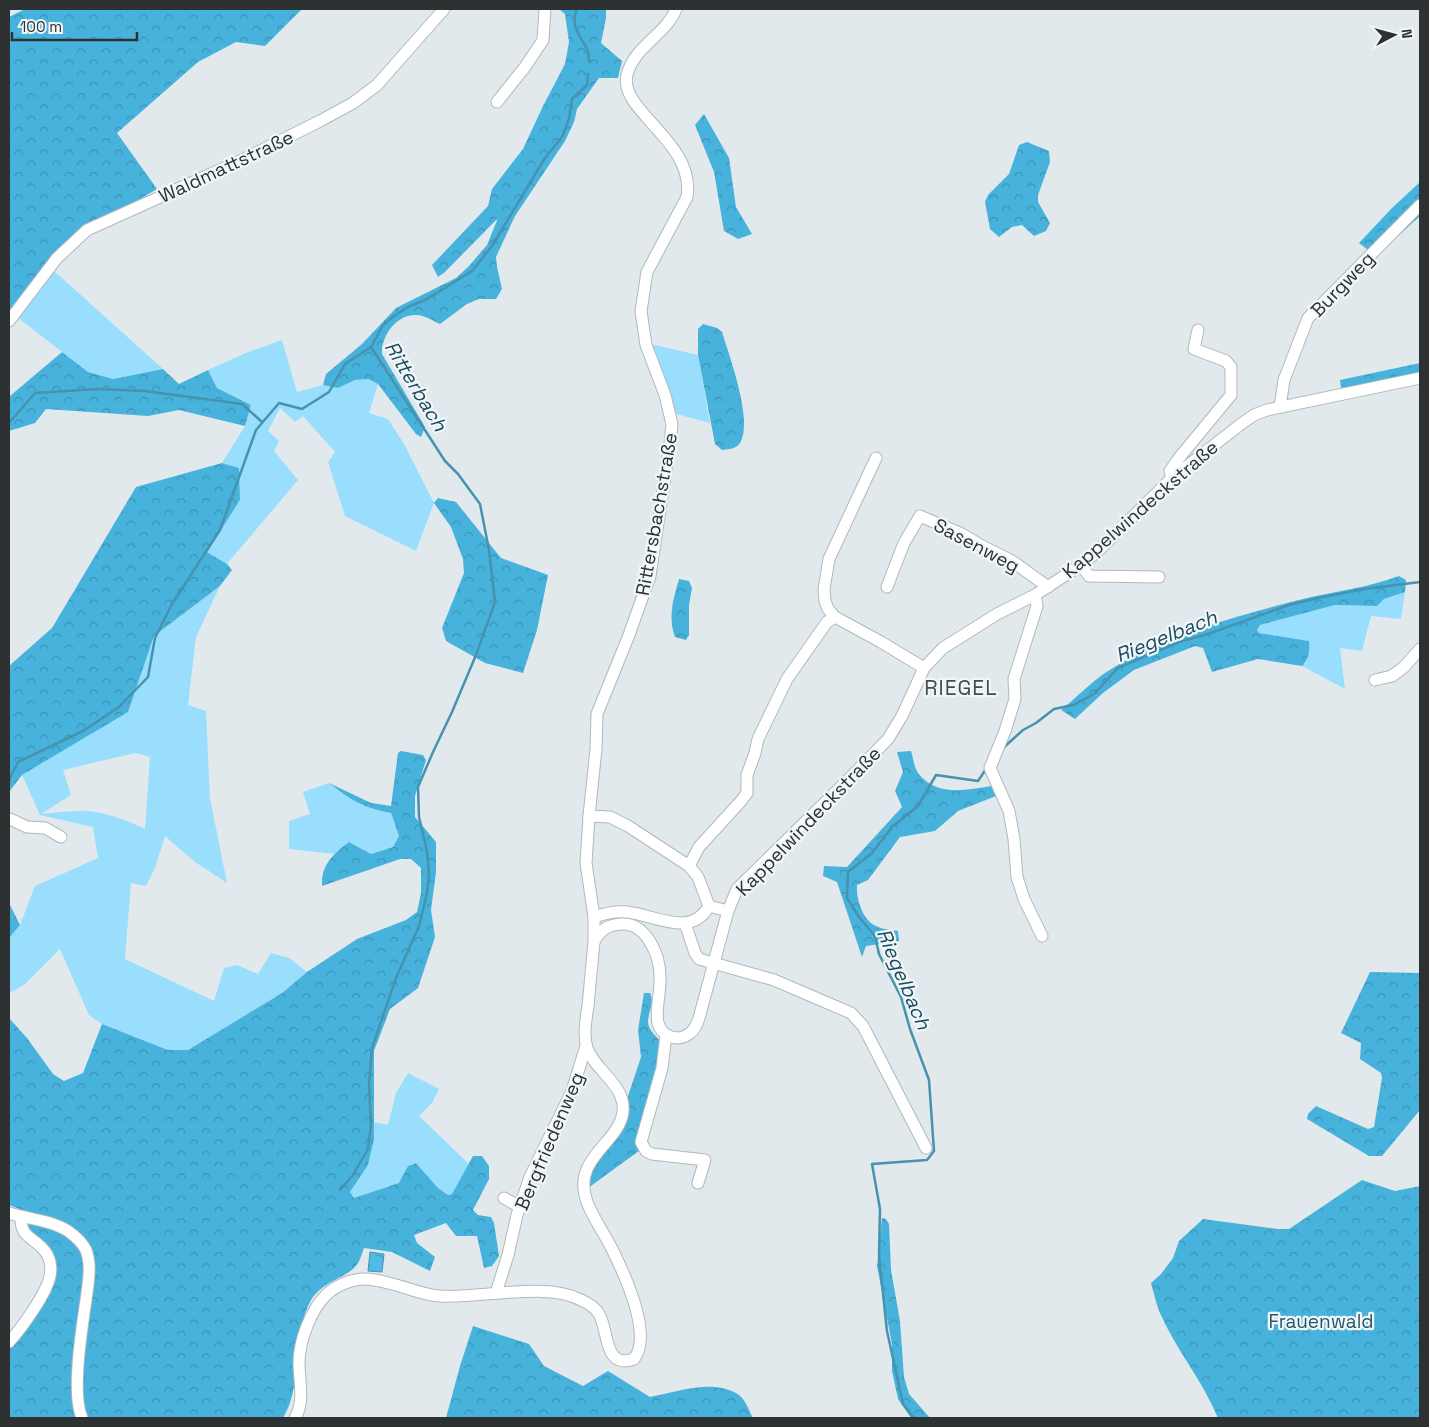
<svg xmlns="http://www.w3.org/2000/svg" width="1429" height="1427" font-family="'Space Grotesk',sans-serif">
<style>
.grass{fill:#99dffd;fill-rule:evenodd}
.forest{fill:url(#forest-crowns)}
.water{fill:url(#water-ripples);stroke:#4692af}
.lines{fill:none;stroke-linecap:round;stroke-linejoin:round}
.stream{stroke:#4692af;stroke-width:2.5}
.minor-casing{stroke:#b1b8bc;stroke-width:13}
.minor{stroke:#fff;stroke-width:11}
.labels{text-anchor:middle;stroke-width:4.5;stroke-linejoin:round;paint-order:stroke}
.street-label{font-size:19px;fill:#2e3132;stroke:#eff7fa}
.park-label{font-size:19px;fill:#2a5768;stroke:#eff7fa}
.water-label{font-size:20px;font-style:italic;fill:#1d4a5c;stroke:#eff7fa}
.quarter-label{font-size:21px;letter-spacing:1px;fill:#444a4d;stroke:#eff7fa}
</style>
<defs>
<pattern id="forest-crowns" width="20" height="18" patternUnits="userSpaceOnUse" patternTransform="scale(1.25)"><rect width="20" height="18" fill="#47b3dc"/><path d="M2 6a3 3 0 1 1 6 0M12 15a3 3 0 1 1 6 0" fill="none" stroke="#3c92b3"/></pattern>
<pattern id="water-ripples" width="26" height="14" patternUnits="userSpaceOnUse" patternTransform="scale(1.25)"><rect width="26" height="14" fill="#50bbe4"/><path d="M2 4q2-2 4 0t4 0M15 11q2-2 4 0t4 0" fill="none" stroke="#4399b9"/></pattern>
</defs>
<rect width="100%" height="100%" fill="#e2e9ed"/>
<g class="grass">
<path d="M53,270l110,99 -50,10 -25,-7 -71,-55z"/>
<path d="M282,340l15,52 26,-7 15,3 17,-8 13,-1 10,5 -9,29 19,6 16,25 30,59 -18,48 -71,-35 -17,-54 7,-10 -32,-36 -8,6 -15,-14 -12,23 11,10 -5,10 24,29 -71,84 -20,-12 33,-52 -1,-32 -17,-5 23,-37 6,-21 -34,-17 -9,-18 40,-18z"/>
<path d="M650,344l48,11 12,68 -37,-10z"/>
<path d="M220,586l-24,51 -8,68 18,6 4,87 17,85 -32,-21 -30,-26 -10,32 -9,18 -15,-3 -6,76 89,42 10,-33 13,-3 21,9 13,-21 18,5 18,14 -25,21 -94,57h-20l-66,-26 -13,-9 -29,-66 -36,36 -15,8v-55l11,-13 15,-39 63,-28 -5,-31 -53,-12 -18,-40 105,-63 27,-76zM135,753l15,4 -5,72c-17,-8 -37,-16 -57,-18 -15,-1 -31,2 -47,3l30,-19 -8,-25z"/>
<path d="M1405,592l-4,27 -30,-3 -9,35 -22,-3 5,41 -43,-23 5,-4 2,-21 -50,-8 -2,-3 3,-5 75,-20 42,1 7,-7z"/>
<path d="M329,783c22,17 34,25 62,30l8,23 -6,11 -22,7 -22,-12 -15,12 -45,-5v-28l21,-7 -7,-22z"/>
<path d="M408,1073l31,16 -7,14 -13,13 50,48 -17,30 -4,1 -10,-7 -22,-25 -8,3 -8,17 -46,15 -4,-6 18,-27 6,-25v-18l14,3 8,-32z"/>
</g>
<g class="forest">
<path d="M25,9h277l-37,37 -29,-4 -38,20 -81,71 40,56 -70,41 -76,82 -2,-1v-294z"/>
<path d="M559,9h47v9l-5,25 21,18 -4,17h-19l-22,31 -3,13 -9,19 -50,75 -19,41 1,10 5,22 -6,10h-17l-12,5 -27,20c-8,-4 -17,-10 -26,-9 -19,1 -33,22 -32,39l43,73 -4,10 -5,-3 -38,-50 -10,-5 -13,1 -17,8 -15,-3 3,-11 36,-30 34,-36 60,-30 13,-12 18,-21 11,-27 -53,54 -7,5 -6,-12 56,-59 4,-17 31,-40 20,-43 22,-42 4,-22 -4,-28z"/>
<path d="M704,114l25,44 7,49 16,27 -14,5 -14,-8 -10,-59 -19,-47z"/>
<path d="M1027,142l22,9 1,11 -12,33v7l12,21 -4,8 -12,5 -12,-11 -10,2 -13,10 -9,-8 -5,-27 3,-7 21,-21 10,-29z"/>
<path d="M1420,182v34l-44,40 -17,-13 33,-35z"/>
<path d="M703,324l14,4 5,4c7,23 32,90 18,111 -4,6 -11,6 -18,7l-7,-6 -17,-89v-26z"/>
<path d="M62,352l26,20 25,7 50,-10 16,15 29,-14 9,18 34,17 -6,21 -66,-16 -31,6 -102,-7 -11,14 -26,8v-36l1,1z"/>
<path d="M1420,363v9l-22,6 -57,10 -1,-8z"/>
<path d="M222,463l17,5 1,32 -33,52 20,12 5,6 -12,16 -66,50 -26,76 -106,63 -13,17v-126l43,-38 84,-141z"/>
<path d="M438,498l18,4 45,56 47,17 -11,55 -14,43 -38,-10 -39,-22 -4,-13 22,-55 -1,-14 -12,-32 -17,-24z"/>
<path d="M1399,576l7,4 -1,12 -21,7 -7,7 -42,-1 -75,20 -3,5 2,3 50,8c1,9 0,19 -7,25l-44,-7 -46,13 -9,-24 -8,-2 -61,24 -31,23 -28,26 -14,-9c15,-12 30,-28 47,-39 55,-35 135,-57 199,-73 31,-7 63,-11 92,-22z"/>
<path d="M679,579l10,2 3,7 -3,17v30l-3,5 -11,-3c-7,-21 -2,-37 4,-58z"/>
<path d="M401,751l22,4 3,5 -11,36v21l21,25v30l-5,38 4,27 -17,51 -28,21 -16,42v89l-6,25 -18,27 4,6 45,-15 9,-17 8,-3 22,25 10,7 4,-1 21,-38h9l7,10v13l-16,31 5,5 13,2 3,6 5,33 -7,10 -8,2 -7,-32h-21l-10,-13 -32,12 3,8 18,14 -5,14 -38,-19 -28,-4c-2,5 -3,10 -6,15 -9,15 -35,17 -47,37 -20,36 -7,84 -28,118h-274v-73l44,-79 -30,-40 -1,-16 -13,-5v-187l18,20 26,36 11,7 19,-8 19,-49 66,26h20l94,-57 25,-21 50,-33 49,-19 11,-8 4,-19v-25l-10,-9h-11l-78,27c-1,-21 11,-32 27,-44l22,12 22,-7 6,-11 -8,-23c-28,-5 -40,-13 -62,-30l42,20 20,3 7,-53z"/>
<path d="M911,751c2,6 3,16 7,22 18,24 48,17 73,13l5,10 -38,15 -23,20 -35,6 -32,43 -11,5c-1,13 5,33 17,40 6,4 17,5 24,6l1,10 -33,5 -4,11 -25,-75 -14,-6 1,-10 23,1 55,-60 -7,-16 8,-19 -6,-20z"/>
<path d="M9,903l11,22 -11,13z"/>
<path d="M1370,972l50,1v137l-38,46h-13l-62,-37 1,-5 8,-8 52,23 6,-2 8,-49 -1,-5 -21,-14 1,-16 -20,-10z"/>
<path d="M644,993h6c5,10 -2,19 -2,29 0,7 7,13 11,18v28l-16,80 -55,40 3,-16 35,-70 15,-45 -3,-27z"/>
<path d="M1362,1180l33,11 25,-5v232h-202c-15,-37 -42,-68 -58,-105 -4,-9 -6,-20 -9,-30l10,-9 12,-16 6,-17 24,-22 75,10h11z"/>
<path d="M882,1218l4,1 3,5 2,46 9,51 4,56 5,17 21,24h-19l-13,-19 -6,-28v-27l-15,-78z"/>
<path d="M473,1326l56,18 15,22 39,20 25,-15 42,26c28,-5 63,-19 89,-2 7,5 10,16 14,23h-307l14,-52z"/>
</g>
<path class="water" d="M370,1252l14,2 -2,18 -14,-1z"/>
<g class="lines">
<g class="stream">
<path d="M577,9c-10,23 13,32 12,52"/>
<path d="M9,423l26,-30 62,-4 48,2 97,13 20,18"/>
<path d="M1002,749l21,-19 13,-7 18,-14 19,-4 21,-11 24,-26 61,-26 29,-8 81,-29 29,-7 46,-9 56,-7"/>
<path d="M9,786l1,-8 8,-16 65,-31 36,-24 29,-30 7,-39 17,-34 48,-74 36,-100 23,-27 23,6 27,-17 16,-28 26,-17"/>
<path d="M340,1190l13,-15 15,-26 3,-24 -2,-41 3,-36 24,-70 23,-52 8,-33 2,-19 -2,-23 -8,-34 -1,-30 15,-35 19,-40 24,-57 19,-53 -6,-52 -9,-46 -22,-30 -13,-13 -74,-114 12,-22 11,-9 14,-9 19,-8 45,-28 20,-25 53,-88 17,-21 7,-18 3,-20 15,-14 1,-11"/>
<path d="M914,1418l-11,-14 -16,-73 -8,-75 1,-47 -8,-45 55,-4 7,-9 -5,-71 -19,-51 -9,-32 -22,-43 -4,-18 -16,-19 -12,-19 1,-26 24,-19 20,-26 26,-21 18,-31 42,6 8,-12"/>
</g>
<g class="minor-casing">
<g id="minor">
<path d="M497,102l28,-35 18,-27 2,-31"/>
<path d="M9,321l48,-63 30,-28 155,-70 78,-39 33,-18 24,-18 67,-76"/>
<path d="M1280,407l4,-27 24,-62 112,-113"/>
<path d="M1172,478l-2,-7 9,-13 52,-63v-28l-5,-6 -32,-12 4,-19"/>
<path d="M1081,565l8,11 70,1"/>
<path d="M887,587l17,-44 16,-27 42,18 20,12 30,15 36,26"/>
<path d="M1035,595l2,11 -23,73 1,20 -10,32 -15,37 19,43 5,28 3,38 7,22 18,37"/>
<path d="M835,617l-7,-8 -3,-8 -1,-12 5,-30 47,-101"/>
<path d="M1375,680l17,-4 12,-9 16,-18"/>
<path d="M589,816l21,1 18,9 61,40 9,11 11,29 19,5"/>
<path d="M10,819l17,8 18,1 16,9"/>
<path d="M689,866l10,-19 42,-46 6,-8v-18l8,-22 3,-14 29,-60 40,-57 8,-5 46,25 43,26"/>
<path d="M594,917c12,-4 26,-7 39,-4 25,4 59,24 76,-7"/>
<path d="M685,923l10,30 4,6 75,21 77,33 12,13 63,122"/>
<path d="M594,941v-24l-8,-54 3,-47 7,-67 1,-35 32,-79 21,-59 20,-132 2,-20 -7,-29 -19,-50 -5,-34 6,-39 40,-75c9,-55 -69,-86 -60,-122 7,-29 39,-40 49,-66"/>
<path d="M666,1035l-4,33 -21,74 5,9 6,3 53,6 -7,23"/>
<path d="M504,1198l16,9"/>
<path d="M9,1213c18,6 42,7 59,18 7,5 14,11 18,19 6,16 2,34 0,50 -4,28 -15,93 -4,118"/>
<path d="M496,1293l12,-38 9,-40 13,-38 42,-86 14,-45"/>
<path d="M9,1342c12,-13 38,-49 41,-66 2,-9 0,-19 -6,-26 -11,-13 -24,-13 -23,-33"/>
<path d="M295,1418c10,-16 4,-38 4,-55 0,-22 12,-54 28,-69 10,-9 25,-15 38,-15 27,1 50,15 74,17 41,3 106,-15 142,4 7,3 14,7 18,14 10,16 4,56 35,45 19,-24 -10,-86 -22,-110 -8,-16 -19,-31 -25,-47 -16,-44 32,-58 36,-90 3,-27 -28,-41 -36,-64 -4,-13 -1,-29 1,-42 2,-21 4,-42 6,-64 6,-12 13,-17 27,-18 25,-2 39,31 39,53 1,13 -5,34 -2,46 4,14 19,19 31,11 6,-4 8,-10 10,-16l29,-107 9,-22 105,-103 46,-47 14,-23 22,-48 19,-20 54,-34 38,-19 46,-30 16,-13 75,-74 69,-54 13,-9 13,-5 153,-32"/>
</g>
</g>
<use href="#minor" class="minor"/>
</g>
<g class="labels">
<g class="street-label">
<text transform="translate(226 166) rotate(-25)" y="7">Waldmattstraße</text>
<text transform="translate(1342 284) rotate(-46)" y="7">Burgweg</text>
<text transform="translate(1140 509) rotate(-41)" y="7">Kappelwindeckstraße</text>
<text transform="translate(656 514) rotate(-80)" y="7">Rittersbachstraße</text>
<text transform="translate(977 545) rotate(28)" y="7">Sasenweg</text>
<text transform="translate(808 821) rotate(-46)" y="7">Kappelwindeckstraße</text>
<text transform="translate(549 1141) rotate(-67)" y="7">Bergfriedenweg</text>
</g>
<g class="park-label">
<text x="1321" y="1328">Frauenwald</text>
</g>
<g class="water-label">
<text transform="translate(416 386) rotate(59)" y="7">Ritterbach</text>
<text transform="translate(1166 636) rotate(-22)" y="7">Riegelbach</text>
<text transform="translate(904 979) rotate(67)" y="7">Riegelbach</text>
</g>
<g class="quarter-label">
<text x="961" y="695">RIEGEL</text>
</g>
</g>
<rect width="1429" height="1427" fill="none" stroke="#2e3132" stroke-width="20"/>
<g transform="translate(1394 35) rotate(84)" stroke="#eff7fa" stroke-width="4" paint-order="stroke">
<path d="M0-4L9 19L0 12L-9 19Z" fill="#2e3132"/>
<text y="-8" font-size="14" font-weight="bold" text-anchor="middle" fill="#2e3132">N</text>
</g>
<path d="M12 32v8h125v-8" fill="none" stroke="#2e3132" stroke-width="2.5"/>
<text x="20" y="32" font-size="15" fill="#2e3132" stroke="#eff7fa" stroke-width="4" paint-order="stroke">100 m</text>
</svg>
